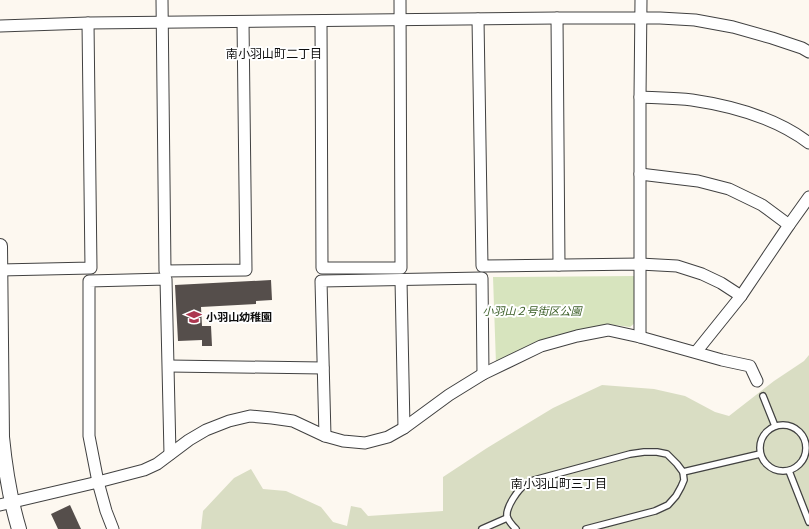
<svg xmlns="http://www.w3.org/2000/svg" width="809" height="529" font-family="Lora,'Noto Sans JP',serif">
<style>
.green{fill:#d7e4be}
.cemetery{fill:#d9ddc3}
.building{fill:#554e4b}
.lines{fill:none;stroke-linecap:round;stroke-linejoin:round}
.service-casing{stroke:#414141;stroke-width:8}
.minor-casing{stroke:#414141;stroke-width:13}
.tertiary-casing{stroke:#414141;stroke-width:16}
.service{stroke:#fff;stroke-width:5.5}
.minor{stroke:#fff;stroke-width:11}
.tertiary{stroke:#fff;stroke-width:14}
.labels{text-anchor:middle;stroke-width:4;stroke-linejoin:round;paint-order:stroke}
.park-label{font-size:11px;font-style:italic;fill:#3a5d26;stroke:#fff}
.poi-label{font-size:11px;font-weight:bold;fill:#0e0e0e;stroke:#fff;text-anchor:start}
.neighbourhood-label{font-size:12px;fill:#0e0e0e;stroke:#fff}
</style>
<rect width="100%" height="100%" fill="#fdf8f0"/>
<path class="green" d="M634,276l3,45 -7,6 -22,-3 -1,4 -111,36 -3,-87z"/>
<path class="cemetery" d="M809,355v174h-608l2,-18 31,-33 17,-9 12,20 23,2 35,16 12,15 14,4 4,-20 10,2 7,8 75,-5v-34l44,-29 66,-40 49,-23 52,4 31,7 30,16 14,4 45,-35 30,-20z"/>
<g class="building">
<path d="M271,280l1,20 -16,1v3l-55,3 1,19h9l1,20h-10v-6l-24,1 -3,-56z"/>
<path d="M70,505l11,24h-23l-7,-15z"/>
</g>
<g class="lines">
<g class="service-casing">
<g id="service">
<path d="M763,396l12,30"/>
<circle cx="783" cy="448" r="23"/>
<path d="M789,471l20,51"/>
<path d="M683,472l77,-18"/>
<path d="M482,529l25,-11"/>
<path d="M516,529c-3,-3 -8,-8 -9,-13 -1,-9 11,-27 19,-32 2,-2 5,-3 8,-4l96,-26 14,-2h13l10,2 10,10 6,8 1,8 -3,7 -5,9 -8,9 -13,6 -69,18"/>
</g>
</g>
<g class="minor-casing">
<g id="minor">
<path d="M162,0l3,271 81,-1 -3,-248"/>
<path d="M557,18l2,247"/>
<path d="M478,19l4,247 158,-2 37,2 25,8 19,9 20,13"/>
<path d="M321,21l1,247h79l-1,-268"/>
<path d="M0,26l88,-3 469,-5h103l35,2 38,7 39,11 30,10 7,4"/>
<path d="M640,97c17,1 35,1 52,3 41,6 84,18 117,43"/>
<path d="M640,174l58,7 31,8 33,16 27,20"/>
<path d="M0,270l91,-2 -3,-245"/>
<path d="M401,280l3,148"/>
<path d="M640,337v-240l1,-97"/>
<path d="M696,352l45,-56 48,-71 20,-28"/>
<path d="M169,366l154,2"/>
<path d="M325,436l-4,-155 161,-3 1,96"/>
<path d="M0,505l98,-23 46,-12 13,-6 32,-24 17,-10 23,-9 21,-5 22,2 21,3 32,15 18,5 22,2 23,-6 16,-9 45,-33 34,-21 58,-28 36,-10 31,-6 32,7 82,23 28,6 7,15"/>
<path d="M113,529l-7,-18 -8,-29 -9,-46v-155l77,-2 4,175"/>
</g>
</g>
<g class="tertiary-casing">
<path id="tertiary" d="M0,246l2,191c3,31 8,62 17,92"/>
</g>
<use href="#service" class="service"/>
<use href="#minor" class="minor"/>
<use href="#tertiary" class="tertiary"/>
</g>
<defs>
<g id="school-bare" transform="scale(1.2)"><path d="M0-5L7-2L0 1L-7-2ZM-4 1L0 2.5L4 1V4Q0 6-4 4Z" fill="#ac3750" stroke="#fff" stroke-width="2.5" paint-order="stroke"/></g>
</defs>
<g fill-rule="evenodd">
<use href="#school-bare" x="194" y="317"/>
</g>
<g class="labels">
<g class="park-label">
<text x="532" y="315">小羽山２号街区公園</text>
</g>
<g class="poi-label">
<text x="206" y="321">小羽山幼稚園</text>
</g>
<g class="neighbourhood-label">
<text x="274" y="58">南小羽山町二丁目</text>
<text x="559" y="488">南小羽山町三丁目</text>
</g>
</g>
</svg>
